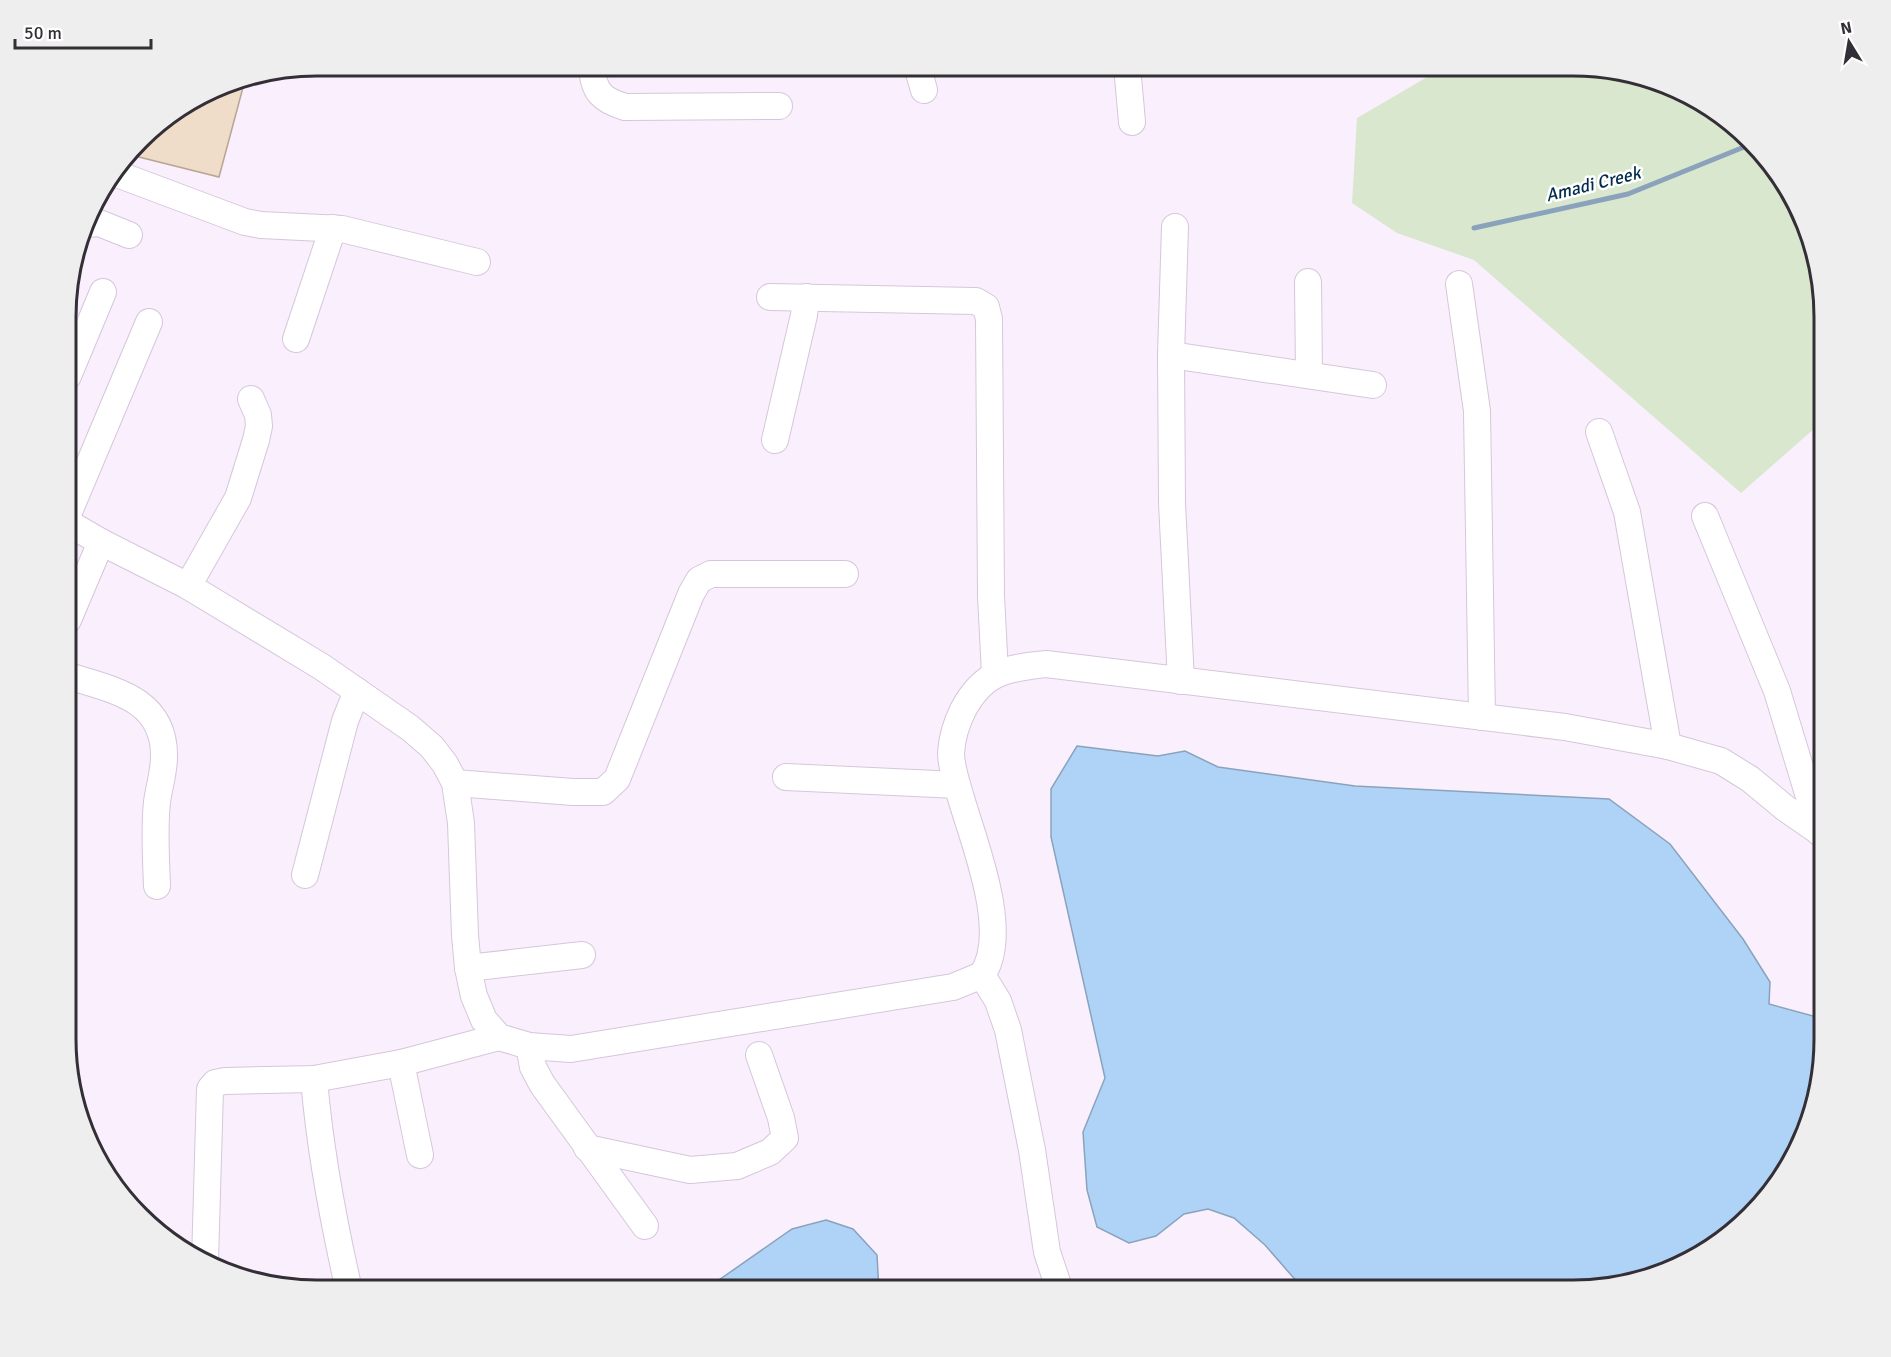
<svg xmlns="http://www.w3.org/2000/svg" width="1891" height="1357" font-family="Signika,sans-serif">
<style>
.green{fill:#d8e7cd}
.water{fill:#afd3f6;stroke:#8aa2bc;stroke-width:1.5}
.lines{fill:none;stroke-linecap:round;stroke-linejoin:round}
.stream{stroke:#8aa2bc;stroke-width:5}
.building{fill:#efdcc9;stroke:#b8a594;stroke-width:1.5}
.minor-casing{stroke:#d6c6db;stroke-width:28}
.minor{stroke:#fff;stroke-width:26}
.labels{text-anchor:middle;stroke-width:5;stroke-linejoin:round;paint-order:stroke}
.water-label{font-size:18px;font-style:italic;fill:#022c4c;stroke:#fff}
.rim{fill:none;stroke:#342e36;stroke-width:3}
</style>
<rect width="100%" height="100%" fill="#faf0fd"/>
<path class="green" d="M1431,66l159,1 80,18 57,33 72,88 25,95v119l-83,73 -267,-233 -77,-27 -45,-30 5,-85 77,-45z"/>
<g class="water">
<path d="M1077,746l81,10 27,-5 33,16 137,19 254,13 61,45 73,95 27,43 -1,22 55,15v37l-18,80 -33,57 -88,72 -111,26h-269l-40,-46 -31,-27 -26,-9 -24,5 -28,22 -27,7 -32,-16 -10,-37 -4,-58 22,-54 -54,-241v-48z"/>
<path d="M826,1220l27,9 24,26 2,36h-169l6,-9 76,-53z"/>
</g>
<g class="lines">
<path class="stream" d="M1474,228l154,-34 121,-49"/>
</g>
<path class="building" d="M245,80l-26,97 -88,-22 20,-26 70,-44z"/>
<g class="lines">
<g class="minor-casing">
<g id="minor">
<path d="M592,66c1,26 10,34 33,41l154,-1"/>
<path d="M917,66l7,24"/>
<path d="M1127,66l5,56"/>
<path d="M117,174l128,48 16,3 81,4 135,33"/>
<path d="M87,224l12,-1 30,12"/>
<path d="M1175,227l-4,128 1,148 9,178"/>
<path d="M1308,282l1,93"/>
<path d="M1459,284l18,127 5,306"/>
<path d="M770,297l206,4 10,6 3,12 2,277 4,78"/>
<path d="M296,339l37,-111"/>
<path d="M1171,355l202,30"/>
<path d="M68,376l35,-84"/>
<path d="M1599,432l28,80 41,234"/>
<path d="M775,440l29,-125 2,-18"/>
<path d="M68,514l81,-192"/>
<path d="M1705,516l72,175 43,142"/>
<path d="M68,523l33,19 87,44 134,81 88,61 22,19 13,17 10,19 6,40 4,112 3,33 6,28 10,24 15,17 30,9 42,3 382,-62 29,-12c29,-42 -8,-132 -21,-177 -4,-14 -10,-31 -10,-45 1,-16 5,-29 12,-43 20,-38 43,-42 83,-46l519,63 103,19 53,15 29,18 35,29 39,27"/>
<path d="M188,586l50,-88 18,-58 3,-14 -1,-11 -7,-16"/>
<path d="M68,620l33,-78"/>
<path d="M68,676c46,14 97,23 96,81 0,15 -5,30 -7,45 -3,28 -1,56 0,84"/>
<path d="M786,777l171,8"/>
<path d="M455,783l118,9h30l14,-13 74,-185 8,-14 12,-6h134"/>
<path d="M305,875l40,-154 12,-30"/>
<path d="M468,968l114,-13"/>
<path d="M982,975l16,26 10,29 24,120 15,102 13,39"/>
<path d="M529,1046l4,21 9,17 103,142"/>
<path d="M401,1063l19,92"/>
<path d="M314,1079c6,72 19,141 35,211"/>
<path d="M587,1148l103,22 47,-4 33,-14 15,-14 -4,-20 -22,-63"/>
<path d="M205,1261l5,-172 5,-6 10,-2 89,-2 87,-16 98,-26"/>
</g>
</g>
<use href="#minor" class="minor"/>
</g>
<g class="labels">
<g class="water-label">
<text transform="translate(1593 184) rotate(-14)" y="6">Amadi Creek</text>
</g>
</g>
<path d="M0 0H1891V1357H0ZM317 76H1573A241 241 0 0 1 1814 317V1039A241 241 0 0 1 1573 1280H317A241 241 0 0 1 76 1039V317A241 241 0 0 1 317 76Z" fill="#efeeef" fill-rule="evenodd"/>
<path class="rim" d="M317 76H1573A241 241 0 0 1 1814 317V1039A241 241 0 0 1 1573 1280H317A241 241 0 0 1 76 1039V317A241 241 0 0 1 317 76Z"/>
<g transform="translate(1849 42) rotate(349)" stroke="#ffffff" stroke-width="4.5" paint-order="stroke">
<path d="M0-4.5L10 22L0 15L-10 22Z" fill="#342e36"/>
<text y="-9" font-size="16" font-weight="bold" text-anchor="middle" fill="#342e36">N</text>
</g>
<path d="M15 39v9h136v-9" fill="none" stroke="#342e36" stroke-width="3"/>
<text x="24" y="39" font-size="18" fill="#342e36" stroke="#ffffff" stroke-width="4.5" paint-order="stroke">50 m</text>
</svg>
